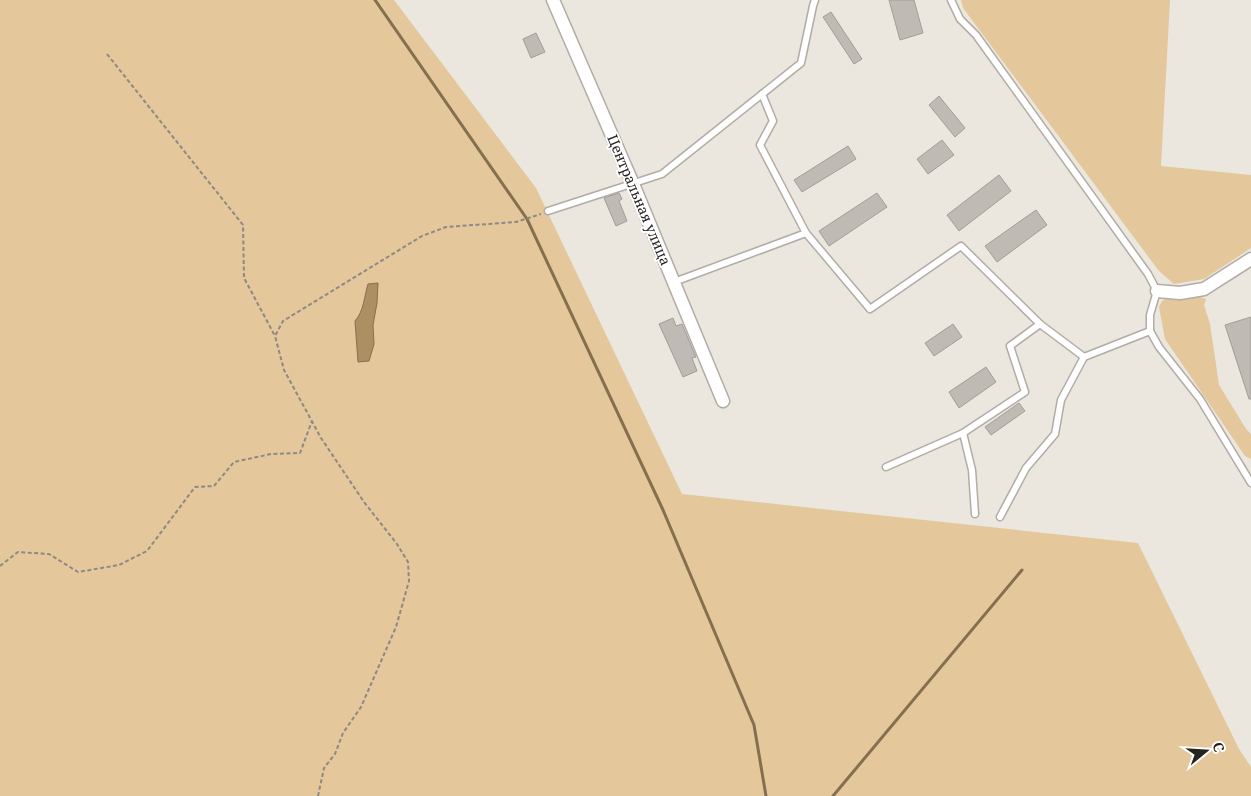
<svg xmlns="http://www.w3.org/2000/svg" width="1251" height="796" font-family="'Noto Serif',serif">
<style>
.green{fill:#e4c79a;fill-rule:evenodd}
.water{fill:#ac9063;stroke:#846f4f}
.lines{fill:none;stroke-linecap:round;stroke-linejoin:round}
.stream{stroke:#846f4f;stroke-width:3}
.building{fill:#bfbab3;stroke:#a29e97}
.service-casing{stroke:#b1aca5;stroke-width:9}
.minor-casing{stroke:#b1aca5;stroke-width:15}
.path{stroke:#8d8984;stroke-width:2;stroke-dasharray:4 2.5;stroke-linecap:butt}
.service{stroke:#fff;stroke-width:6}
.minor{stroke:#fff;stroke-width:12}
.labels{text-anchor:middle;stroke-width:4;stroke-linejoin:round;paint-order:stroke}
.street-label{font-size:14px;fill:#252320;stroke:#fff}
</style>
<rect width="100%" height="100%" fill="#ebe6de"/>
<g class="green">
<path d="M0,0h394l142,188 146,306 456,49 101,206 12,18v29h-1251zM377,303l-4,22 1,19 -16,17 -3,-40 7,-8z"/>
<path d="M961,0h209l-9,166 90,9v73l-47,31 -30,5 -15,-13 -196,-263z"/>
<path d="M1200,297l6,2 -2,6 6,19 9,61 27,44 5,5v25l-6,-3 -80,-117 -6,-32 3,-6 5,-3z"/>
</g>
<path class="water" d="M378,283l-1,20 -4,22 1,19 -5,17 -11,1 -3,-41c9,-10 9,-24 13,-37z"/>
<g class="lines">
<g class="stream">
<path d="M375,0l152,219 136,291 91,215 12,71"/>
<path d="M833,796l189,-226"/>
</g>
</g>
<g class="building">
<path d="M889,0h25l9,33 -23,7z"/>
<path d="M831,12l31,47 -8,5 -31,-47z"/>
<path d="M536,33l9,19 -14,6 -8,-19z"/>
<path d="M939,96l26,32 -10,9 -26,-32z"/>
<path d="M942,140l12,15 -26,19 -11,-15z"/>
<path d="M848,146l8,13 -54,33 -8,-12z"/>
<path d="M999,175l12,16 -52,40 -12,-16z"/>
<path d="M619,193l3,6 -3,2 8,20 -11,5 -12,-28z"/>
<path d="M877,193l10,14 -58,39 -10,-15z"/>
<path d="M1036,210l11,15 -50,37 -12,-16z"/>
<path d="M1251,317v82h-2l-24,-74z"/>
<path d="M673,318l3,8 6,-2 14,33 -4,1 5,13 -14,6 -24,-53z"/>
<path d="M953,324l9,13 -28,19 -9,-13z"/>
<path d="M986,367l10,15 -37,26 -10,-16z"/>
<path d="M1019,403l6,8 -34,24 -6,-8z"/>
</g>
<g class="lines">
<g class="service-casing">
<g id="service">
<path d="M951,0l9,19 16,16 172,239 9,17 -7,24v16l9,16 41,52 51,84"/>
<path d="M548,211l114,-37 139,-111 12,-57 2,-6"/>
<path d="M806,233l64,76 91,-63 79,78"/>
<path d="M674,282l132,-49 -46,-88 13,-24 -11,-27"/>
<path d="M963,433l9,37 3,44"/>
<path d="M886,467l77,-34 62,-41 -15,-46 30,-22 44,33 66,-26"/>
<path d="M1000,517l26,-49 29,-34 6,-34 23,-43"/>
</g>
</g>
<g class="minor-casing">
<g id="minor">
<path d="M553,0l80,184 90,217"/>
<path d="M1157,291l23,2 24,-4 47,-30"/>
</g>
</g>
<g class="path">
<path d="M107,54l136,171 1,53 31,58"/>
<path d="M0,566l18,-14 31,2 29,18 41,-7 28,-14 48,-64 19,-1 20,-24 37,-8 29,-1 12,-32"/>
<path d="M318,796l6,-28 11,-14 8,-21 18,-26 35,-80 13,-46 -1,-19 -11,-18 -33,-42 -43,-64 -37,-68 -9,-34 8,-15 139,-85 24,-9 70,-5 25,-8"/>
</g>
<use href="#service" class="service"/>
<use href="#minor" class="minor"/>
</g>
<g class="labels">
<g class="street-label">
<text transform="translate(639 200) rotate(67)" y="5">Центральная улица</text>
</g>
</g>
<g transform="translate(1206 751) rotate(72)" stroke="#ffffff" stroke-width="4" paint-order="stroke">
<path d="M0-4L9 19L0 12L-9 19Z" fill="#252320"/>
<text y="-8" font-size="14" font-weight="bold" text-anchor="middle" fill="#252320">С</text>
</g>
</svg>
